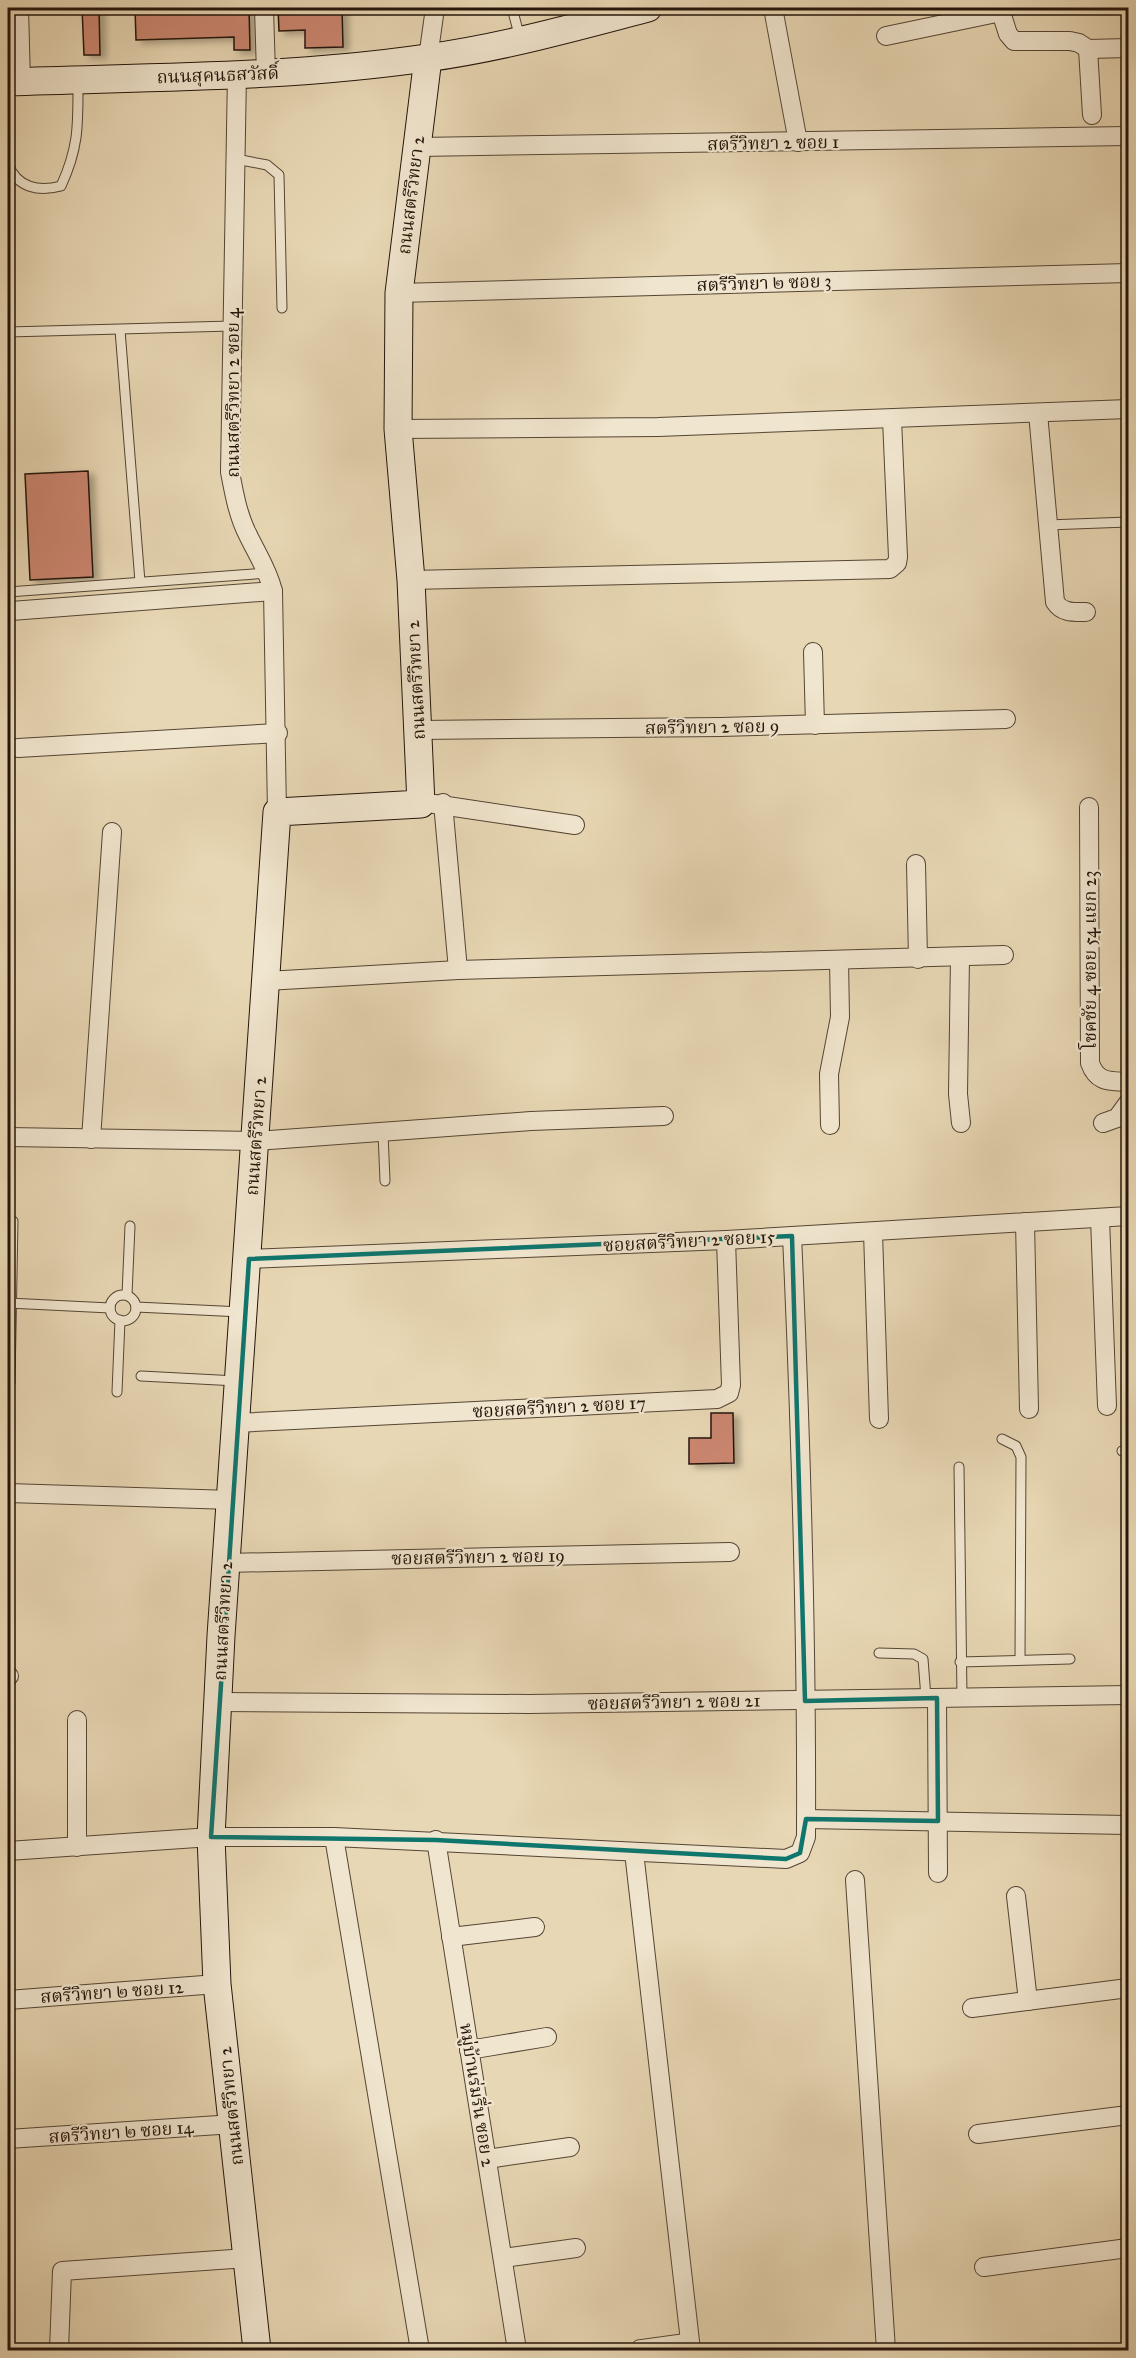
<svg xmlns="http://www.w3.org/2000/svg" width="1136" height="2358" font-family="'IM FELL Great Primer','Noto Serif Thai',serif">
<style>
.building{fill:#cb8670;stroke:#23140a;stroke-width:1.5;filter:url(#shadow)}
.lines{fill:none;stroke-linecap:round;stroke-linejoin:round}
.lane-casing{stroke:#544534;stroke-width:11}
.street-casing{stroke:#544534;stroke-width:20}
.secondary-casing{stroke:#23140a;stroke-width:29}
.lane{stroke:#f0e5ce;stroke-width:9}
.street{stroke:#f0e5ce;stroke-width:18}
.secondary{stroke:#f0e5ce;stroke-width:27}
.marked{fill:none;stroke:#0f766e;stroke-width:4.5;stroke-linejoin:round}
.labels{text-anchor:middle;stroke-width:4.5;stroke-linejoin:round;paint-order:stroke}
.street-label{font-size:18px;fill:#23140a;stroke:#f0e5ce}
</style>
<defs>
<filter id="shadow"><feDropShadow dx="6" dy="3.5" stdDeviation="3" flood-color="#0004"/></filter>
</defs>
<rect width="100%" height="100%" fill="#e8d7b4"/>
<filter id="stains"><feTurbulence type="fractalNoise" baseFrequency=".00333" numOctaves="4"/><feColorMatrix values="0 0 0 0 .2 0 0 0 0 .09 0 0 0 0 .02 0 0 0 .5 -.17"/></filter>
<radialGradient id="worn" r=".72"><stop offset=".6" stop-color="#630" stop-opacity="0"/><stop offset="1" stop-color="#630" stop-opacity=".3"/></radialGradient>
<g class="building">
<path d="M82,8h17l1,47h-16z"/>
<path d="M135,8h114l1,42h-16v-13l-98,3z"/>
<path d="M278,8h64l1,39 -38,1v-18l-26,1z"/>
<path d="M88,471l5,106 -63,3 -5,-106z"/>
<path d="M711,1413h22l1,50 -45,1v-26h22z"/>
</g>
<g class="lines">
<g class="lane-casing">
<g id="lane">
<path d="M512,8l8,30"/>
<path d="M236,159l31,6 12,10 3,133"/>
<path d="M8,164c9,24 31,28 53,22 18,-39 17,-61 17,-104"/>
<path d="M8,265v12"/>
<path d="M120,330l20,252"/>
<path d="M8,332l224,-6"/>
<path d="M1047,525l81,-3"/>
<path d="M8,592l260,-19"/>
<path d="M383,1133l2,48"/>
<path d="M127,1295l3,-69"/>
<circle cx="123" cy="1308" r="13"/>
<path d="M8,1303l102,5"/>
<path d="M136,1307l106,5"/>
<path d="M141,1376l96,5"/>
<path d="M10,1383l3,-162"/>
<path d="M117,1392l3,-72"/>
<path d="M1002,1439l14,7 5,11 -1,203"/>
<path d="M1122,1451l6,1"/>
<path d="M959,1467l3,230"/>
<path d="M879,1653l35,1 9,5 3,39"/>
<path d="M960,1662l110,-3"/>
<path d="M638,2345l51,-7"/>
</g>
</g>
<g class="street-casing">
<g id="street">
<path d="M19,8l2,74"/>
<path d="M264,8l2,66"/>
<path d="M773,8l25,134"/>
<path d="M886,36l115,-24 7,22 6,7h56l9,2 9,6 40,-1"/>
<path d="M1088,49l4,66"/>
<path d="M428,58l7,-50"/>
<path d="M237,74l-7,398c4,21 8,44 18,63 9,19 20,35 25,56l4,221"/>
<path d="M418,147l710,-11"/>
<path d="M399,293l729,-20"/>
<path d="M1038,413l17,189c7,11 18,10 31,10"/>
<path d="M398,429l260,-2 470,-18"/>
<path d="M411,580l479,-11 7,-6 1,-6 -6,-138"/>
<path d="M11,611l262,-20"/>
<path d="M813,652l2,73"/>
<path d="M419,730l302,-3 285,-8"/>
<path d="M18,748l260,-15"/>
<path d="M443,803l15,167"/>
<path d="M434,804l141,21"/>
<path d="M1089,807l1,256c7,20 20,18 38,19"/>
<path d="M916,864l2,95"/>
<path d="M960,957l-2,137 3,29"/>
<path d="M266,981l192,-11 546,-15"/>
<path d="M1103,1123l14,-5 11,-15"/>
<path d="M830,1125l-1,-51 11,-57 -1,-57"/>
<path d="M8,1137l248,4 275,-20 133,-5"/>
<path d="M91,1139l21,-307"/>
<path d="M1100,1218l7,188"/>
<path d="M1025,1222l4,187"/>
<path d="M873,1232l6,187"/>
<path d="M249,1259l477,-19 402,-24"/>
<path d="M236,1423l481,-24 12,-6 2,-8 -5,-145"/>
<path d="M8,1493l224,7"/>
<path d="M227,1563l503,-11"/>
<path d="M8,1676h1"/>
<path d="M937,1698l1,175"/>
<path d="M219,1702l310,2 599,-9"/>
<path d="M77,1720v127"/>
<path d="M806,1819l322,6"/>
<path d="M334,1837l86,513"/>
<path d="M436,1840l81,510"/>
<path d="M8,1851l203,-14h123l452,22 14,-6 6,-16c1,-200 -5,-401 -14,-601"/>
<path d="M634,1852l57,498"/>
<path d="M855,1880l31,470"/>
<path d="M1016,1896l12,105"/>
<path d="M451,1937l84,-10"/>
<path d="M8,2000l209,-16"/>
<path d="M972,2008l156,-20"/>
<path d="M469,2050l78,-13"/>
<path d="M978,2134l150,-19"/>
<path d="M8,2139l226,-15"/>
<path d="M487,2159l83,-12"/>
<path d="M503,2258l73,-10"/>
<path d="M984,2267l144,-19"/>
<path d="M59,2350l3,-79 185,-13"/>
</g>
</g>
<g class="secondary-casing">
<g id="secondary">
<path d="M8,82c139,-5 280,-4 418,-24 75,-10 149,-31 222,-50"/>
<path d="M257,2350l-40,-366 -6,-147 10,-201 56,-824 144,-8 -10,-224 -13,-151 1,-136 29,-235"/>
</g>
</g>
<use href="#lane" class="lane"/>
<use href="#street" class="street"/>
<use href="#secondary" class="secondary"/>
</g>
<path class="marked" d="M792,1236l13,465 132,-3 1,123 -132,-2 -6,34 -14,6 -350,-19 -225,-3 38,-578z"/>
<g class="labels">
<g class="street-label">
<text transform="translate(218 75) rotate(-2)" y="6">ถนนสุคนธสวัสดิ์</text>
<text transform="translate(773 143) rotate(-1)" y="6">สตรีวิทยา 2 ซอย 1</text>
<text transform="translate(411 195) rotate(-83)" y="6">ถนนสตรีวิทยา 2</text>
<text transform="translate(764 283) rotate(-2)" y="6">สตรีวิทยา ๒ ซอย 3</text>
<text transform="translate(233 393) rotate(-90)" y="6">ถนนสตรีวิทยา 2 ซอย 4</text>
<text transform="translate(416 680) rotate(-93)" y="6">ถนนสตรีวิทยา 2</text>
<text transform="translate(712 727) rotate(-1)" y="6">สตรีวิทยา 2 ซอย 9</text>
<text transform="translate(1090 960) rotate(-90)" y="6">โชคชัย 4 ซอย 54 แยก 23</text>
<text transform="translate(256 1136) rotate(-86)" y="6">ถนนสตรีวิทยา 2</text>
<text transform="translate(689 1241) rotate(-3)" y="6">ซอยสตรีวิทยา 2 ซอย 15</text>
<text transform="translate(559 1407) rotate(-3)" y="6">ซอยสตรีวิทยา 2 ซอย 17</text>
<text transform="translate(478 1557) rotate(-1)" y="6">ซอยสตรีวิทยา 2 ซอย 19</text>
<text transform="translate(223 1621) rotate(-87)" y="6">ถนนสตรีวิทยา 2</text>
<text transform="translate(674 1702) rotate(-1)" y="6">ซอยสตรีวิทยา 2 ซอย 21</text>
<text transform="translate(112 1992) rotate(-4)" y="6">สตรีวิทยา ๒ ซอย 12</text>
<text transform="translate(477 2095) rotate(81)" y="6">หมู่บ้านร่มรื่น ซอย 2</text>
<text transform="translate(231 2106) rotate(-96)" y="6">ถนนสตรีวิทยา 2</text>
<text transform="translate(121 2132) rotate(-4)" y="6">สตรีวิทยา ๒ ซอย 14</text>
</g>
</g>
<rect width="1136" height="2358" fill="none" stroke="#e8d7b4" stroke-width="30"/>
<rect x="9" y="9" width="1118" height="2340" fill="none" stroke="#23140a" stroke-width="3"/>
<rect x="15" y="15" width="1106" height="2328" fill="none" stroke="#23140a" stroke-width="1.5"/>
<rect width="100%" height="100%" filter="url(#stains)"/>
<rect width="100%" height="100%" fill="url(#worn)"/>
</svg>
